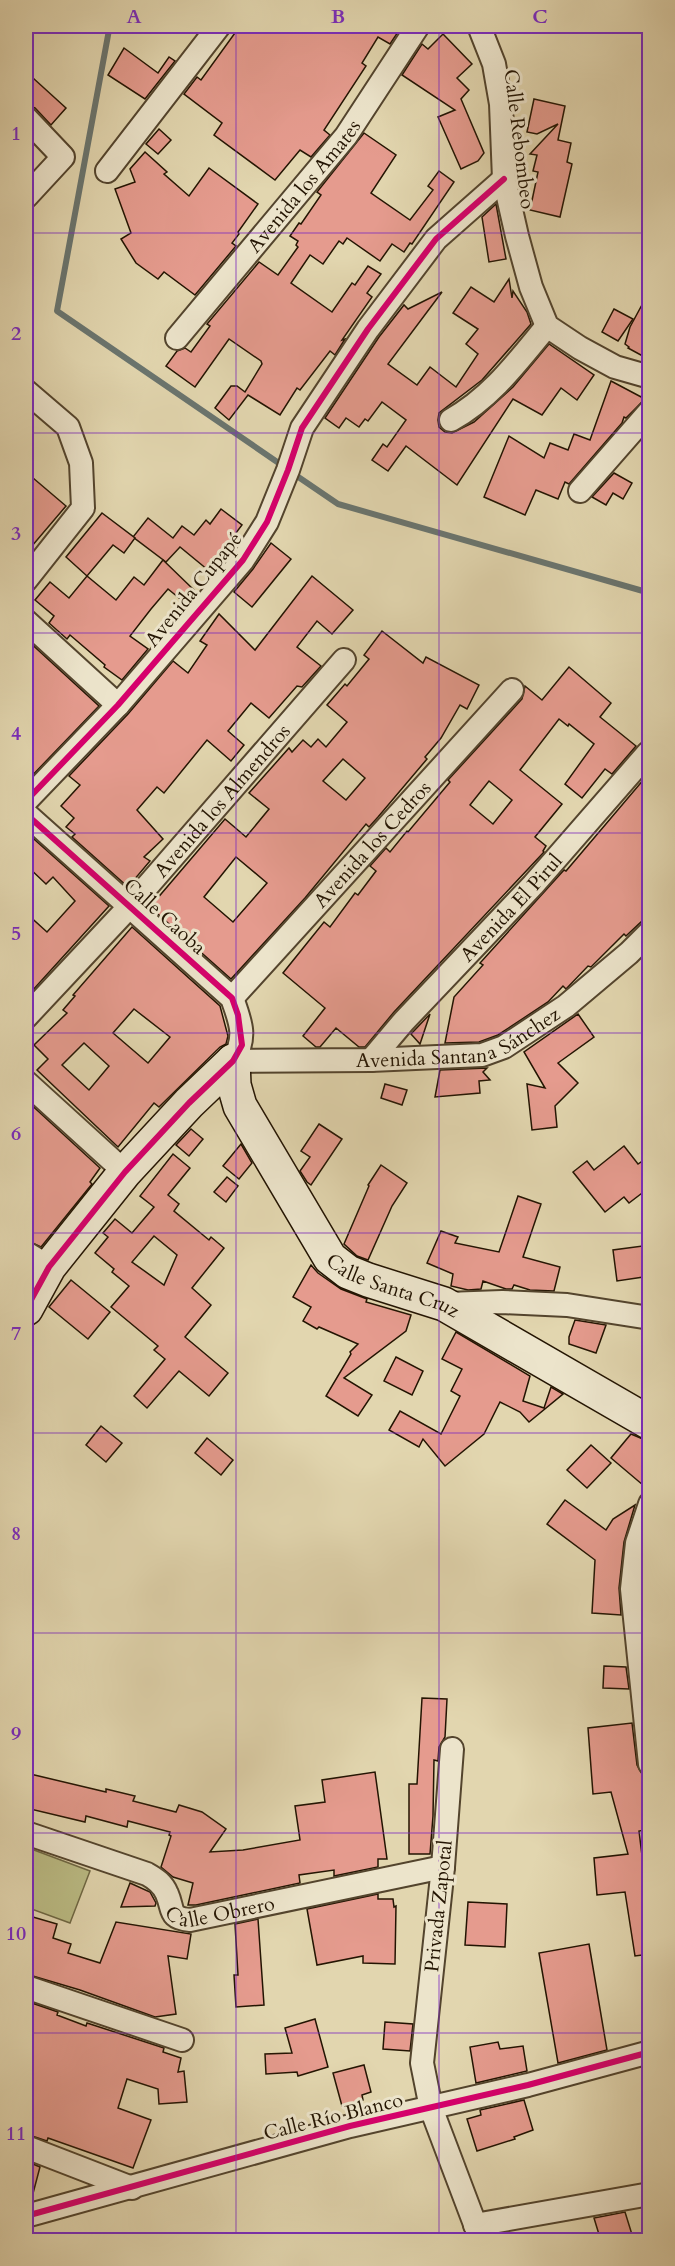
<svg xmlns="http://www.w3.org/2000/svg" width="675" height="2266" font-family="Cardo,serif">
<style>
.pitch{fill:#bbbc85;stroke:#6f6844;stroke-width:1.5}
.lines{fill:none;stroke-linecap:round;stroke-linejoin:round}
.stream{stroke:#6a756f;stroke-width:6}
.building{fill:#e59b8e;stroke:#231402;stroke-width:1.5;fill-rule:evenodd}
.street-casing{stroke:#53442d;stroke-width:26}
.secondary-casing{stroke:#231402;stroke-width:36}
.street{stroke:#ece4cb;stroke-width:22}
.secondary{stroke:#ece4cb;stroke-width:33}
.cycleway-casing{stroke:#ece4cb;stroke-width:10}
.cycleway{stroke:#d6006c;stroke-width:6}
.grid{fill:none;stroke:#7b2cbf;stroke-width:1.5;stroke-opacity:0.55}
.labels{text-anchor:middle;stroke-width:6;stroke-linejoin:round;paint-order:stroke}
.street-label{font-size:20px;fill:#231402;stroke:#ece4cb}
.neatline{fill:none;stroke:#7b2cbf;stroke-width:2}
.grid-label{font-size:20px;text-anchor:middle;font-weight:bold;fill:#7b2cbf}
</style>
<rect width="100%" height="100%" fill="#e2d6af"/>
<filter id="stains"><feTurbulence type="fractalNoise" baseFrequency=".00333" numOctaves="4"/><feColorMatrix values="0 0 0 0 .2 0 0 0 0 .09 0 0 0 0 .02 0 0 0 .5 -.17"/></filter>
<radialGradient id="worn" r=".72"><stop offset=".6" stop-color="#630" stop-opacity="0"/><stop offset="1" stop-color="#630" stop-opacity=".3"/></radialGradient>
<path class="pitch" d="M26,1847l64,24 -20,52 -44,-16z"/>
<g class="lines">
<g class="stream">
<path d="M105,26l4,4 -52,281 226,155"/>
<path d="M291,472l47,32 312,89"/>
</g>
</g>
<g class="building">
<path d="M240,26h162l-12,18 -12,-7 -16,26 4,3 -42,64 6,5 -19,22 -11,-7 -25,30 -61,-45 8,-12 -38,-29 13,-17 4,3z"/>
<path d="M443,34l29,30 -15,14 12,12 -8,9 23,54 -6,8 -17,8 -23,-52 17,-7 -53,-35 20,-31 6,5z"/>
<path d="M124,48l34,25 11,-16 6,4 -30,38 -37,-24z"/>
<path d="M33,78l33,30 -15,17 -16,-17 -9,-3v-18z"/>
<path d="M534,99l31,7 -7,34 13,3 -4,19 5,2 -12,53 -30,-7 8,-38 -5,-1 4,-16 -7,-1 28,-30 -21,10 -10,-2z"/>
<path d="M159,129l12,11 -13,14 -12,-10z"/>
<path d="M364,133l32,22 -25,38 39,27 23,-30 -5,-4 11,-15 15,11 -42,62 -2,-1 -6,9 -12,-8 -12,17 -33,-23 -4,6 -4,-3 -16,23 -13,-9 -19,28 41,29 20,-29 3,2 13,-19 13,8 -14,19 5,4 -30,43 3,-1 -10,16 -5,-4 -30,39 -3,-2 -17,27 -32,-20 -19,25 -14,-12 16,-22h6l8,6 17,-28 -1,-3 -32,-22 -34,48 -29,-21 11,-15 8,-3 6,4 19,-26 -3,-2 52,-62 19,13 20,-28 -2,-2 2,-4 -8,-5 9,-13 2,1 20,-29 -4,-3z"/>
<path d="M145,152l22,20 -3,2 25,22 20,-28 49,36 -20,28 1,2 -7,9 4,3 -41,49 -31,-23 -6,7 -22,-16 -15,-24 10,-6 -16,-44 20,-7 -5,-13z"/>
<path d="M496,204l10,55 -17,3 -7,-45z"/>
<path d="M509,279l3,19 1,-7 14,21 4,12 -49,56 -43,33 -1,7 1,7 6,5 7,1 22,-11 39,-35 36,-43 45,31 -17,25 -16,-12 -19,27 -29,-16 -56,86 -51,-39 -18,25 -16,-11 11,-16 4,3 19,-27 -24,-18 -14,19 -3,-2 -6,8 -13,-9 -7,10 -14,-10 54,-81 25,-32 4,4 34,-17 -54,72 29,21 13,-18 26,20 22,-33 -12,-10 12,-15 -25,-16 18,-26 23,15z"/>
<path d="M650,290v70l-22,-12 1,-1 -4,-3 5,-17z"/>
<path d="M614,309l19,10 -15,22 -16,-9z"/>
<path d="M611,381l34,18 -19,19 -2,-1 -2,6 -53,61 -4,-2 -7,17 -22,-9 -11,25 -41,-18 25,-61 35,22 6,-15 18,7 6,-16 16,6z"/>
<path d="M26,472l40,34 -40,47z"/>
<path d="M614,473l18,10 -9,16 -10,-6 -7,12 -14,-8z"/>
<path d="M221,509l21,16 -34,45 -28,-23 -14,15 -33,-25 15,-19 25,20 9,-12 12,9 12,-15 4,4z"/>
<path d="M102,513l33,25 -11,15 -11,-8 -26,31 -21,-19z"/>
<path d="M271,543l20,16 -39,48 -18,-15 19,-23z"/>
<path d="M163,560l31,30 -10,12 -16,-13 -17,20 -21,27 18,13 -26,31 -18,-13 1,-2 -35,-30 -3,4 -18,-16 5,-7 -19,-16 15,-18 19,16 18,-22 29,24 18,-23 10,8z"/>
<path d="M312,576l41,34 -21,24 -15,-13 -20,26 24,19 -19,21 -5,-1 -28,32 -18,-15 -23,28 16,14 -13,16 -24,-21 -43,53 -7,-6 -20,23 26,29 -19,18 6,4 -22,26 -56,-50 3,-3 -9,-7 8,-9 -13,-12 19,-21 -11,-9 59,-62 45,-53 15,12 19,-28 -7,-4 19,-27 36,36z"/>
<path d="M382,631l41,32 3,-6 53,28 -12,24 -7,-4 -19,33 -16,19 2,2 -49,58 -9,10 -3,-3 -61,74 -74,81 -81,-72 75,-88 21,18 23,-28 -20,-16 40,-45 3,4 11,-12 8,7 7,-8 8,8 21,-25 -20,-17 18,-21 2,2 22,-27 -5,-4zM343,759l22,19 -19,22 -23,-19zM236,857l31,26 -34,39 -29,-25z"/>
<path d="M26,639l73,67 -73,76z"/>
<path d="M569,667l42,36 -11,14 36,29 -24,28 -7,-5 -23,29 -17,-14 29,-40 -25,-20 -1,2 -9,-7 -39,51 42,34 -27,33 11,9 -3,5 1,1 -150,160 -29,35h-6l-23,-19 -16,19h-4l-13,-11 22,-28 -42,-35 41,-51 6,5 25,-34 3,2 18,-24 -6,-5 16,-18 4,4 17,-21 1,1 42,-50 -2,-2 74,-81 3,-13 17,14zM489,781l23,19 -19,24 -23,-19z"/>
<path d="M650,772v147l-9,3 -15,14 -2,-2 -33,33 -3,-1 -22,23 -3,-3 -15,16 -50,33 -19,7 -34,1 9,-46 29,-32 -3,-2 84,-93 2,1z"/>
<path d="M26,832l83,74 -77,85 -6,-6v-72l21,19 28,-31 -22,-24 -7,7 -20,-19z"/>
<path d="M132,927l88,79 8,30 -2,8 -6,3 -61,60 -5,-4 -36,44 -81,-77 11,-11 -14,-14 33,-32 -4,-3 12,-14 -2,-1zM134,1009l36,28 -22,26 -35,-30zM84,1043l25,23 -20,24 -27,-25z"/>
<path d="M430,1014l-10,30 -9,-10z"/>
<path d="M578,1014l16,23 -36,26 20,20 -23,23 2,21 -25,3 -5,-46 18,4 -21,-36z"/>
<path d="M487,1068l-4,4 7,8 -11,1 1,12 -45,4 5,-27z"/>
<path d="M385,1084l22,6 -5,15 -21,-7z"/>
<path d="M26,1100l74,68 -10,14 2,2 -51,63 -15,-7z"/>
<path d="M319,1124l23,15 -31,46 -4,-3 -7,-11 10,-14 -9,-6z"/>
<path d="M191,1129l12,10 -14,17 -13,-11z"/>
<path d="M241,1144l11,19 -13,16 -16,-13z"/>
<path d="M624,1146l14,18 12,-8v31l-21,16 -5,-6 -19,15 -32,-40 14,-11 7,9z"/>
<path d="M173,1154l17,14 -22,27 11,9 -5,7 35,29 2,-3 13,11 -32,40 19,17 -26,32 43,36 -19,23 -30,-25 -32,37 -13,-12 31,-37 -11,-9 4,-4 -47,-39 18,-21 -17,-14 2,-3 -19,-16 13,-16 -5,-4 12,-14 17,14 22,-26 -14,-11zM154,1236l23,19 -13,30 -32,-23z"/>
<path d="M381,1165l26,18 -15,23 -24,54 -11,-4 -13,-12 25,-58 -1,-1z"/>
<path d="M227,1177l11,9 -12,16 -12,-10z"/>
<path d="M518,1196l23,8 -18,53 37,10 -6,24 -24,-1 -16,-5 -2,4h-6l-23,-8 -2,8 -13,1 -17,-4 2,-12 -26,-11 14,-32 17,6 -3,6 44,9z"/>
<path d="M650,1245v31l-33,5 -4,-31z"/>
<path d="M311,1265l7,8 23,16 26,10 -1,3 45,13 -5,16 -62,47 28,17 -14,21 -32,-20 25,-42 -1,-2 8,-8 -39,-17 -2,2 -14,-8 8,-14 -18,-10z"/>
<path d="M71,1280l39,32 -22,27 -39,-32z"/>
<path d="M575,1320l31,5 -10,28 -27,-9v-7z"/>
<path d="M456,1332l74,44 -7,25 21,7 7,-21 12,7 -34,28 -9,-10 -20,-10 -16,32 -39,32 -22,-27 -4,8 -30,-17 11,-19 41,23 19,-38 -9,-5 11,-22 -20,-10z"/>
<path d="M396,1357l27,14 -11,24 -28,-14z"/>
<path d="M101,1426l21,17 -16,19 -20,-17z"/>
<path d="M631,1434l19,8v49l-39,-33z"/>
<path d="M207,1438l26,22 -12,15 -26,-22z"/>
<path d="M591,1445l20,18 -24,25 -20,-18z"/>
<path d="M565,1500l41,30 7,-11 22,-14 -11,37 -5,46 2,27 -29,-2 3,-53 -48,-36z"/>
<path d="M604,1666l22,1 3,22 -26,-1z"/>
<path d="M422,1698l25,1 -2,38 -6,10 -1,14 -4,-1 -1,56 -3,38h-21v-70h8z"/>
<path d="M632,1723l5,42 5,9 3,34 5,-1v22l-11,2 11,90v33l-15,2 -10,-64 -28,3 -3,-37 34,-4 -17,-62 -18,2 -5,-66z"/>
<path d="M375,1772l12,87h-9v8l-44,9v-6l-35,5 1,8 -104,22h-8l5,-22 -20,-6 -12,-10 10,-31 -2,-1 1,-3 -42,-11 -1,6 -41,-11 -1,6 -59,-14v-35l80,19v-3l29,7 -2,5 43,11 3,-7 23,7 24,17 -16,23 33,-2 57,-10 -5,-34 30,-4 -3,-22z"/>
<path d="M130,1883l20,9 6,11 -1,3 -34,1z"/>
<path d="M378,1894v5h15l1,8 2,-1 -1,58 -32,-1v-7l-46,9 -10,-56z"/>
<path d="M468,1902l39,2 -2,43 -40,-2z"/>
<path d="M26,1915l31,9 -4,14 18,6 -3,9 32,10 16,-41 75,12 -4,25 -19,-3 8,58 -21,3 -75,-27 -54,-16z"/>
<path d="M258,1919l6,86 -28,2 -2,-32h4l-3,-51z"/>
<path d="M589,1944l18,106 -49,13 -19,-110z"/>
<path d="M26,2001l32,11 -1,3 29,11 1,-3 77,25 -1,4 18,6 -3,14 6,-1 3,31 -28,2 -1,-15 -31,-10 -9,29 33,12 -18,48 -85,-30 -1,3 -21,-7z"/>
<path d="M315,2019l13,48 -30,9 -1,-4 -31,2 -1,-20 27,-1 -7,-25z"/>
<path d="M385,2022l28,2 -3,27 -27,-2z"/>
<path d="M498,2042l2,7 23,-3 4,25 -51,12 -6,-36z"/>
<path d="M364,2065l7,27 -9,3 1,5 -21,6 -9,-33z"/>
<path d="M524,2100l9,30 -19,7 1,2 -38,12 -10,-32 14,-4 -1,-5z"/>
<path d="M26,2161l14,6 -9,34 -5,1z"/>
<path d="M625,2212l9,29h-33l-7,-23z"/>
</g>
<g class="lines">
<g class="street-casing">
<g id="street">
<path d="M479,26l15,38 7,40 3,75 13,57 14,51 16,39 33,22 35,19 35,10"/>
<path d="M26,118l37,39 -37,40"/>
<path d="M107,171l112,-145"/>
<path id="s1" d="M177,338l169,-202 72,-110"/>
<path d="M26,391l42,36 13,36 2,45 -57,72"/>
<path d="M451,420c41,-23 67,-59 96,-94"/>
<path d="M580,491l70,-80"/>
<path d="M26,621l92,84"/>
<path d="M26,801l92,-96 125,-145 24,-38 21,-52 14,-42 66,-99 68,-90 68,-60"/>
<path id="s2" d="M26,814l206,184c9,25 15,39 1,63l138,-1 111,-5 22,-8 62,-41 63,-53 21,-21"/>
<path id="s3" d="M232,998l280,-308"/>
<path id="s4" d="M26,1017l104,-111 214,-246"/>
<path id="s5" d="M371,1060l33,-39 129,-136 115,-132"/>
<path d="M26,1082l99,90"/>
<path d="M26,1253l23,14"/>
<path d="M446,1304l56,-2 65,3 83,13"/>
<path d="M650,1504l-13,39 -5,46 18,175"/>
<path d="M452,1749l-9,118 -21,196 9,45 50,132"/>
<path id="s6" d="M26,1833l121,41c9,5 16,10 20,20 7,16 1,24 23,26l253,-53"/>
<path d="M26,1987l156,53"/>
<path d="M26,2147l106,41"/>
<path d="M26,2216l324,-90 178,-41 122,-33"/>
<path d="M475,2225l175,-31"/>
</g>
</g>
<g class="secondary-casing">
<g id="secondary">
<path id="s7" d="M233,1061l1,24 6,21 90,152 18,14 20,8 76,24 206,119"/>
<path d="M26,1309l23,-42 76,-95 64,-69 44,-42"/>
</g>
</g>
<use href="#street" class="street"/>
<use href="#secondary" class="secondary"/>
<g class="cycleway-casing">
<g id="cycleway">
<path d="M26,801l92,-96 125,-145 24,-38 21,-52 14,-42 66,-99 68,-90 68,-60"/>
<path d="M26,814l206,184 6,17 4,30 -9,16 -44,42 -64,69 -76,95 -23,42"/>
<path d="M26,2216l324,-90 178,-41 122,-33"/>
</g>
</g>
<use href="#cycleway" class="cycleway"/>
</g>
<path class="grid" d="M236,26v2214M439,26v2214M26,233h624M26,433h624M26,633h624M26,833h624M26,1033h624M26,1233h624M26,1433h624M26,1633h624M26,1833h624M26,2033h624"/>
<g class="labels">
<g class="street-label">
<text transform="translate(520 139) rotate(83)" y="7">Calle Rebombeo</text>
<text dy="7" stroke="none"><textPath href="#s1" startOffset="198">Avenida los Amates</textPath></text>
<text transform="translate(193 589) rotate(-51)" y="7">Avenida Cupapé</text>
<text dy="7" stroke="none"><textPath href="#s4" startOffset="292">Avenida los Almendros</textPath></text>
<text dy="7" stroke="none"><textPath href="#s3" startOffset="208">Avenida los Cedros</textPath></text>
<text dy="7" stroke="none"><textPath href="#s5" startOffset="207">Avenida El Pirul</textPath></text>
<text transform="translate(165 916) rotate(42)" y="7">Calle Caoba</text>
<text dy="7" stroke="none"><textPath href="#s2" startOffset="572">Avenida Santana Sánchez</textPath></text>
<text dy="7" stroke="none"><textPath href="#s7" startOffset="292">Calle Santa Cruz</textPath></text>
<text dy="7" stroke="none"><textPath href="#s6" startOffset="226">Calle Obrero</textPath></text>
<text transform="translate(438 1906) rotate(-84)" y="7">Privada Zapotal</text>
<text transform="translate(333 2116) rotate(-14)" y="7">Calle Río Blanco</text>
</g>
</g>
<rect width="675" height="2266" fill="none" stroke="#e2d6af" stroke-width="66"/>
<rect x="33" y="33" width="609" height="2200" class="neatline"/>
<g class="grid-label">
<text x="134" y="23">A</text>
<text x="338" y="23">B</text>
<text x="540" y="23">C</text>
<text x="16" y="140">1</text>
<text x="16" y="340">2</text>
<text x="16" y="540">3</text>
<text x="16" y="740">4</text>
<text x="16" y="940">5</text>
<text x="16" y="1140">6</text>
<text x="16" y="1340">7</text>
<text x="16" y="1540">8</text>
<text x="16" y="1740">9</text>
<text x="16" y="1940">10</text>
<text x="16" y="2140">11</text>
</g>
<rect width="100%" height="100%" filter="url(#stains)"/>
<rect width="100%" height="100%" fill="url(#worn)"/>
</svg>
